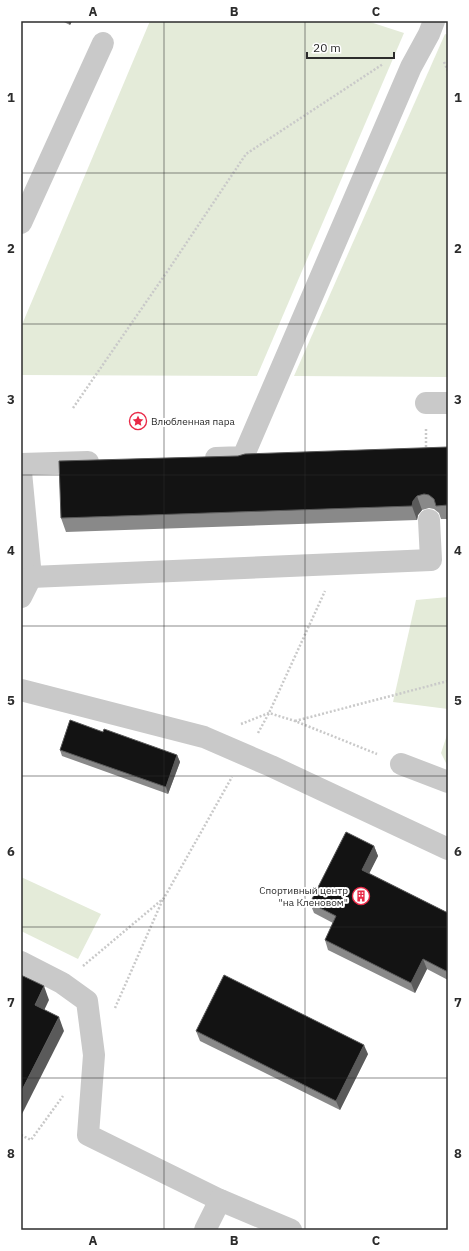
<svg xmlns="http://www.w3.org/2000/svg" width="469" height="1251" font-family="'IBM Plex Sans',sans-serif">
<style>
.green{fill:#e4ebd9}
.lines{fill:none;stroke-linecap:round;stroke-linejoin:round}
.path{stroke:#c9c9c9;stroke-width:2.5;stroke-dasharray:2 2;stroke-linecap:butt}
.minor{stroke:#c9c9c9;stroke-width:22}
.wall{fill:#898989}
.shaded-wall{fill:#5a5a5a}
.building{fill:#131313;stroke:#5a5a5a}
.grid{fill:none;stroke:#2c2c2c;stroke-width:1;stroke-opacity:0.55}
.labels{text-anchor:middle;stroke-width:4;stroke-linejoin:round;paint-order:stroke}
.poi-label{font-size:10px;fill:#2c2c2c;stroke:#fff;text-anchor:start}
.neatline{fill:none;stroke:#2c2c2c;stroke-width:1.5}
.grid-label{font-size:13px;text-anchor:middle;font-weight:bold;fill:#2c2c2c}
</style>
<rect width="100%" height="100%" fill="#fff"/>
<g class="green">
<path d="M150,21h217l37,12 -147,343 -236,-1v-48z"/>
<path d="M445,34l3,1v342l-154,-1z"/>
<path d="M448,597v112l-55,-7 23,-102z"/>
<path d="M448,732v35l-7,-14z"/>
<path d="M21,877l80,37 -23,45 -57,-28z"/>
</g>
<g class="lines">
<g class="path">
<path d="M444,62l4,9"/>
<path d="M73,408l98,-142 75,-112 137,-90"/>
<path d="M426,451v-23"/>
<path d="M295,721l153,-40"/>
<path d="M241,724l28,-11 26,8 82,33"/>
<path d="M258,733l11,-20 56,-122"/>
<path d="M83,966l81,-68 68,-121"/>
<path d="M115,1008l48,-109"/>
<path d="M21,1135l10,5 32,-44"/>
</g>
<g class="minor">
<path d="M21,223l82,-180"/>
<path d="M426,403h22"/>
<path d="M216,458l27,-1 168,-390 18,-33 5,-13"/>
<path d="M21,464l67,-2"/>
<path d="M21,472l10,105 -10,20"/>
<path d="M31,577l400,-17 -2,-40"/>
<path d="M21,690l183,47 67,29 177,83"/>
<path d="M401,764l47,18"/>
<path d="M21,962l41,21 25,18 7,54 -6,80 132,65 71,30"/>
<path d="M205,1230l15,-30"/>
</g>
</g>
<g class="wall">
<path d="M62,21h10l-2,4z"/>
<path d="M448,447v72h-7l-2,-6 -5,-4 -5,-1 -7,2 -4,5 -1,5 -351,12 -5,-14 177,-62z"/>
<path d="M60,750l117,5 3,7 -12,32 -106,-38z"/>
<path d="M374,846l4,10 -9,17 79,40v67l-21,-11 -12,24 -87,-43 -3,-10 8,-17 -19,-10 -4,-10z"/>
<path d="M196,1031l172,23 -28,56 -140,-69z"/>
</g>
<g class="shaded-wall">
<path d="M68,21h4l-2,4z"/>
<path d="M417,496l5,14 -4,5 -1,5 -5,-14 1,-5z"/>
<path d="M177,755l3,7 -12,32 -2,-7z"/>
<path d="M374,846l4,10 -12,24 -4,-10z"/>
<path d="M423,959l4,10 -12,24 -4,-10z"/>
<path d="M44,986l5,14 -9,19 -5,-14z"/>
<path d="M59,1017l5,14 -43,85v-24z"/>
<path d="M364,1045l4,9 -28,56 -4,-9z"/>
</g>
<g class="building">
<path d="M448,447v58l-12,1 -2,-7 -5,-4 -5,-1 -7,2 -4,5 -1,5 -351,12 -2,-57 179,-5 7,-2z"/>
<path d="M70,720l33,12 1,-3 73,26 -11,32 -106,-37z"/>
<path d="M346,832l28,14 -12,24 86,43v59l-25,-13 -12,24 -86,-43 11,-24 -26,-13z"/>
<path d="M21,975l23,11 -9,19 24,12 -38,75z"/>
<path d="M224,975l140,70 -28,56 -140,-70z"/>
</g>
<path class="grid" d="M164,21v1209M305,21v1209M21,173h427M21,324h427M21,475h427M21,626h427M21,776h427M21,927h427M21,1078h427"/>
<defs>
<g id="sight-ring" transform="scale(0.9)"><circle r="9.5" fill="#fff" stroke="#e92947" stroke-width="1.5"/><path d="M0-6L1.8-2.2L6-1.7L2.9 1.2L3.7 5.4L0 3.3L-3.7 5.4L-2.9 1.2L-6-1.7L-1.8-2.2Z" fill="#e92947"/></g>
<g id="building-ring" transform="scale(0.9)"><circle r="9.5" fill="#fff" stroke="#e92947" stroke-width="1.5"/><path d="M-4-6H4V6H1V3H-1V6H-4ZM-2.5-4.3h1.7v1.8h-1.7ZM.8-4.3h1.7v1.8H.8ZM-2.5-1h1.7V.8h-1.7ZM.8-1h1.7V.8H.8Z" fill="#e92947"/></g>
</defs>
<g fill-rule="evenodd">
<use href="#sight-ring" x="138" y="421"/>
<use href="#building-ring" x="361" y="896"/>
</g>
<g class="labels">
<g class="poi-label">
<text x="151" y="425">Влюбленная пара</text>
<text x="348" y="894" text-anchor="end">Спортивный центр<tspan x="348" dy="12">"на Кленовом"</tspan></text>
</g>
</g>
<rect width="469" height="1251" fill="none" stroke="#ffffff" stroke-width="44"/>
<path d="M307 52v6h87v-6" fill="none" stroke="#2c2c2c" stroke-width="2"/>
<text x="313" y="52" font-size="12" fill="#2c2c2c" stroke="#ffffff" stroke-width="3" paint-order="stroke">20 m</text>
<rect x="22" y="22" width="425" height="1207" class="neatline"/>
<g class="grid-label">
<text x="93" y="16">A</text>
<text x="234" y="16">B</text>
<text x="376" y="16">C</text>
<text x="11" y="102">1</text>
<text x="458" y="102">1</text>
<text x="11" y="253">2</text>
<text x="458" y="253">2</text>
<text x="11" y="404">3</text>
<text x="458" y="404">3</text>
<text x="11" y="555">4</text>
<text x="458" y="555">4</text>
<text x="11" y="705">5</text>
<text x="458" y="705">5</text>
<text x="11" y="856">6</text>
<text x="458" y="856">6</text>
<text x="11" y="1007">7</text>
<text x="458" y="1007">7</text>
<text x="11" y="1158">8</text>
<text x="458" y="1158">8</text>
<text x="93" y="1245">A</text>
<text x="234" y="1245">B</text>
<text x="376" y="1245">C</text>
</g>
</svg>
